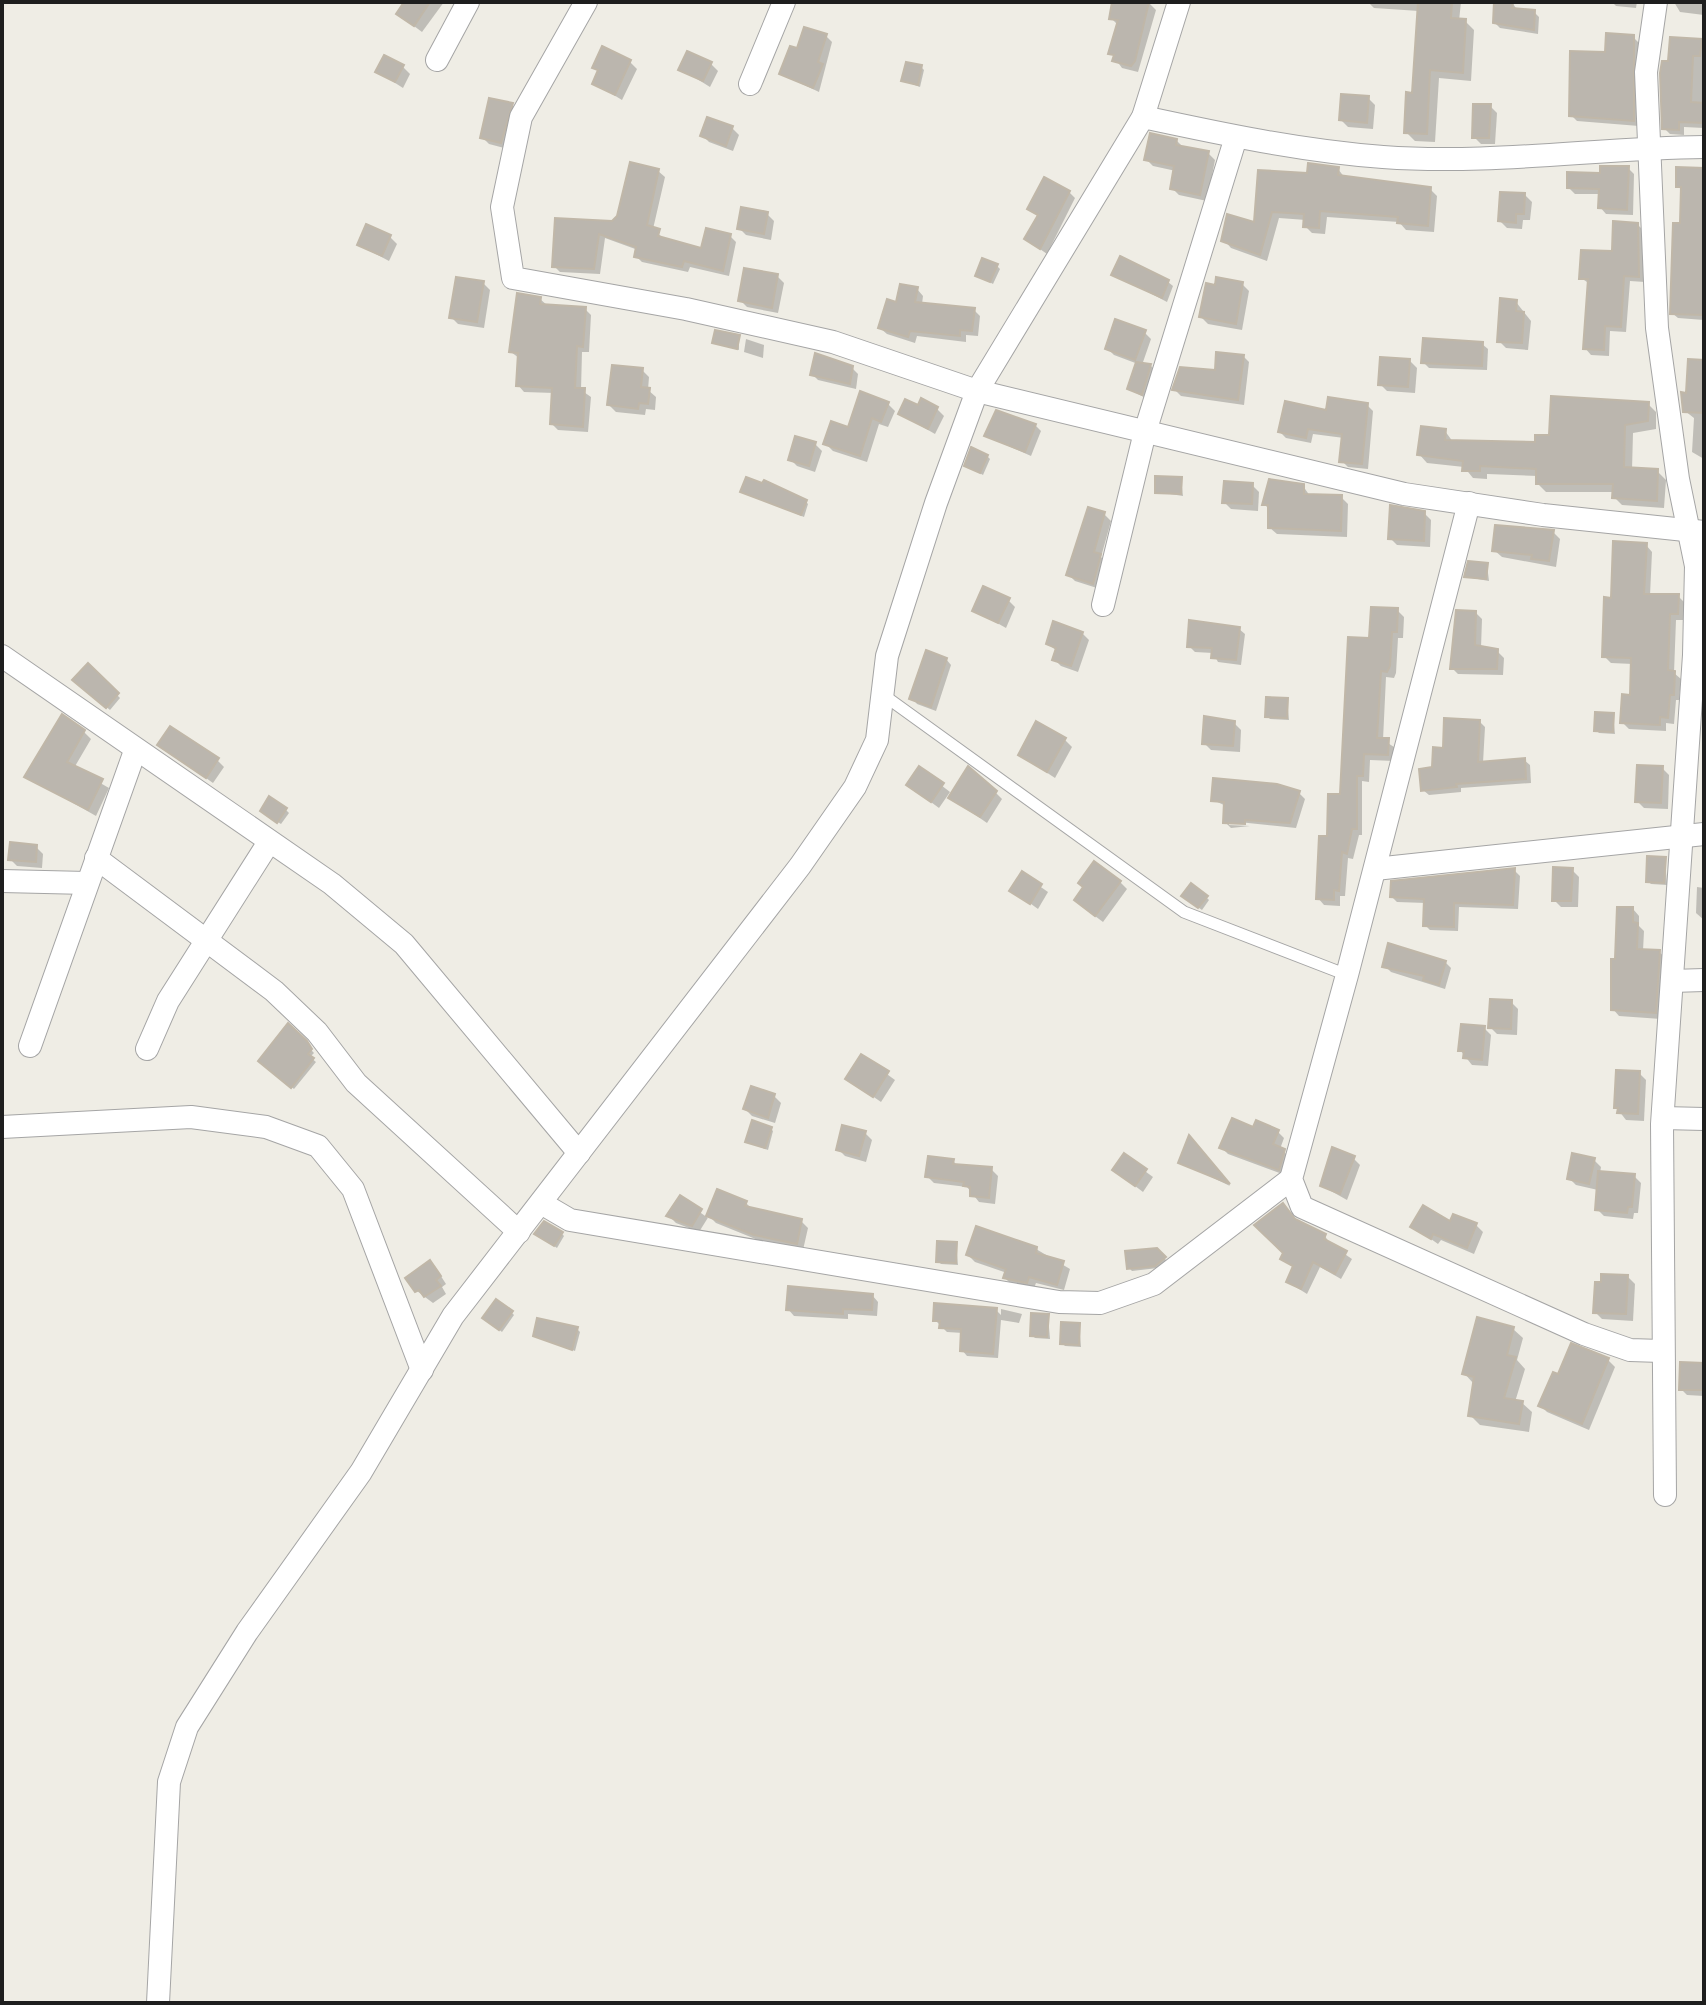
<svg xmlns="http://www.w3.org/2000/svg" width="1706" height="2005" font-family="'Source Sans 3',sans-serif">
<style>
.shadow{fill:#0003}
.building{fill:#bbb6ae;stroke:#c0b7a8;stroke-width:2}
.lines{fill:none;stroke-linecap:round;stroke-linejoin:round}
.lane-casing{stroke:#a5a5a5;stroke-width:13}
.street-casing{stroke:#a5a5a5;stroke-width:24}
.lane{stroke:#fff;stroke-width:11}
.street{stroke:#fff;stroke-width:22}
</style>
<rect width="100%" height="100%" fill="#efede5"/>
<g class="shadow">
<path d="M406,2h38l-22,30 -24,-18z"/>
<path d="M1114,2l35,1 7,7 -18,62 -16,-4 -11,-15 7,-28 -7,-7z"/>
<path d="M1368,2h93l-2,19h6l9,9 -3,51 -32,-3 -4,64 -20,-1 -9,-9 7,-37 6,-84 -45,-3z"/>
<path d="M1496,2h16l5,8 17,2 5,5 -1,17 -38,-6 -5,-5z"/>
<path d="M1612,2h25l-1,6 -20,-2z"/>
<path d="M1674,2h30v13l-24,-3z"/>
<path d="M826,36l6,6 -13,50 -38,-18z"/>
<path d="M1633,37l6,6v83l-62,-5 -6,-6 36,-61z"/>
<path d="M1672,39l32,2v87l-20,-1v8l-14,-1 -6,-6z"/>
<path d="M630,62l7,7 -15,31 -28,-17 5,-11 -5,-5z"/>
<path d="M711,64l7,7 -8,16 -29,-18z"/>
<path d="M403,67l7,7 -7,14 -25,-16z"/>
<path d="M921,67l3,3 -4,17 -16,-6z"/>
<path d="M1368,98l7,7 -2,24 -25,-2 -7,-7z"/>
<path d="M512,105l7,7 -11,37 -19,-5 -7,-7z"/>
<path d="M1490,106l7,7 -2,31h-14l-7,-7z"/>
<path d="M732,128l7,7 -6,16 -24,-9 -7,-7z"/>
<path d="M1176,140l8,8 24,5 7,7 -8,41 -28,-6 -7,-7 4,-17 -23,-5 -7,-7z"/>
<path d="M1628,168l6,6 -1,41 -27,-1 -6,-7 1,-13h-26l-6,-6z"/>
<path d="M1338,169l7,9 85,11 7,7 -3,36 -28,-2 -7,-8 -72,-5 -2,17 -13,-1 -7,-7 1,-6 -27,-2 -12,43 -36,-13 -7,-8 32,-16 53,-49z"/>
<path d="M1704,170v150l-26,-2 -6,-5 10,-87 1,-34 -5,-6z"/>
<path d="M658,171l7,6 -12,52 11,10 39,12 27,-15 6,6 -7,34 -39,-9 -2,5 -46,-10 -6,-6 2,-6 -33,-12 -5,36 -40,-2 -6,-6 59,-43z"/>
<path d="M1069,192l6,6 -28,56 -21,-15 13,-22 -10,-8z"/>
<path d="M1525,195l7,7 -2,18h-7l-1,9 -15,-1 -7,-7z"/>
<path d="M767,214l7,7 -3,19 -25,-5 -7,-7z"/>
<path d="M1638,225l6,6 1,51 -15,-1 -4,51 -16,-1 -1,25 -18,-1 -6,-7 5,-64 -9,-6 32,-25z"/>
<path d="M390,237l7,7 -8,17 -30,-16z"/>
<path d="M997,266l3,3 -7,15 -16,-9z"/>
<path d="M1114,274l54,8 5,4 -6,16z"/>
<path d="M777,276l7,7 -6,30 -31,-6 -7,-7z"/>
<path d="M483,283l7,7 -6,38 -26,-4 -7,-7z"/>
<path d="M1242,284l7,7 -7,39 -34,-6 -7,-7z"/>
<path d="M917,289l6,7 -1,8 52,6 6,6 -2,20 -12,-1v7l-49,-6 -2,7 -28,-9 -7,-6 18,-24z"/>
<path d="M540,299l8,7 37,3 6,6 -2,37h-7l-1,38 10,7 -3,35 -30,-2 -6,-6 2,-31 -30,-1 -6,-7 1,-27 -8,-6z"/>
<path d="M1516,302l15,19 -3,29 -22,-2 -7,-7z"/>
<path d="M1144,332l7,7 -9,26 9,1 6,6 -8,28 -20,-11 9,-25 -24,-9 -7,-7z"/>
<path d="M739,337v13l-25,-7z"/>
<path d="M746,339l18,6 -1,13 -19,-6z"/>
<path d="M1482,344l6,5 -1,21 -58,-2 -6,-6z"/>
<path d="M1243,356l6,6 -5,43 -63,-9 -6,-6z"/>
<path d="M1410,361l7,7 -2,25 -28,-2 -7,-7z"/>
<path d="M1704,362v97l-12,-7 2,-34 -9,-7 3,-17z"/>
<path d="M852,368l6,6 -2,15 -38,-9 -6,-6z"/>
<path d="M642,370l7,7 -1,13 8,7 -1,13 -9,-1 -1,6 -29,-3 -7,-7z"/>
<path d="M1553,398l95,6 8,8v17l-23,4 -1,37 25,1 9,9 -2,28 -42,-3 -8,-8v-5h-68l-8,-8v-8l-51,-2v5l-14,-1 -9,-11 -37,-4 -8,-9 26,-23 8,11 84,3 14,-8z"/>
<path d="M888,404l7,7 -7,16 -9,-3 -12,38 -34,-11 -7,-7z"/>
<path d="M1367,405l6,6 -5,58 -20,-2 -6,-6 2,-23 -31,-4 -2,9 -25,-5 -6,-6 48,-19z"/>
<path d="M919,408l18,1 7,7 -9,18 -35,-20z"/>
<path d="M1035,425l6,6 -10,25 -45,-20z"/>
<path d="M815,444l7,7 -7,21 -18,-6 -7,-7z"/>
<path d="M987,456l3,3 -7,16 -16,-9z"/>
<path d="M1181,479l2,17 -26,-4z"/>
<path d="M1252,485l7,7 -1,19 -27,-2 -7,-7z"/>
<path d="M1303,486l7,10 31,1 7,7 -1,33 -70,-3 -7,-6v-18l-6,-6z"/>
<path d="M743,491l62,10 3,3 -4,13z"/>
<path d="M1424,513l7,7 -1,27 -33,-2 -7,-7z"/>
<path d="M1104,514l7,7 -10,36 6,6 -7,26 -25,-8 -7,-7z"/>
<path d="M1553,532l7,7 -4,28 -54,-10 -8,-7z"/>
<path d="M1646,545l6,7 -2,44h28l7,7 -1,17h-8l-2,53 7,6 -2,21h-3l-2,24 -8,-1v8l-37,-2 -7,-7 9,-25 2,-33 -22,-1 -7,-7 9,-56z"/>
<path d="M1487,565l2,16 -23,-4z"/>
<path d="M1008,600l7,7 -9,21 -32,-18z"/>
<path d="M1397,610l7,7 -1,21h-5l-2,35 -2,5 -8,-1 -3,63 11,7v14l-24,-1 -1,22 -7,-1v54h-3l-6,24 -5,-1 -3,38h-5v10l-16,-1 -6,-7 53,-257z"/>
<path d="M1476,613l6,6 -1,29 16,3 7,7 -1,17 -45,-1 -6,-6v-21z"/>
<path d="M1239,629l6,5 -4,31 -23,-3 -5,-9 -18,-1 -6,-6z"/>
<path d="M1082,633l7,7 -11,32 -17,-6 -7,-7 3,-8 -9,-7z"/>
<path d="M946,659l5,6 -15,46 -19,-7 -5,-6z"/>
<path d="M88,666l32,32 -10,12 -35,-30z"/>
<path d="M1287,700l2,20 -19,-1 -3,-3z"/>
<path d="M1613,715l2,19 -16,-1 -3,-3z"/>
<path d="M1480,722l5,5 -2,36 41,-3 6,5 1,18 -70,5v4l-32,3 -6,-5 22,-40z"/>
<path d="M1234,723l7,7 -1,22 -29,-2 -7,-7z"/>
<path d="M84,732l7,7 -17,29 35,20 -13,28 -70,-40z"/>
<path d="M1065,740l7,7 -17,31 -35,-23z"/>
<path d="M160,745l57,15 7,7 -11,16z"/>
<path d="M919,768l31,24 -11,16 -31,-23z"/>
<path d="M1662,768l7,7 -1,34 -24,-1 -7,-7z"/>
<path d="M995,792l7,7 -15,24 -36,-25z"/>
<path d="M1299,793l6,6 -9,29 -67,-7v4l21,1 -19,2 -6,-6 1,-16 -13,-6z"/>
<path d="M286,810l3,3 -8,11 -16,-10z"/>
<path d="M36,847l7,7 -1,14 -25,-2 -7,-7z"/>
<path d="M1665,859l2,26 -16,-1 -3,-3z"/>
<path d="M1514,870l6,6 -2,33 -59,-2 -1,24 -28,-1 -5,-5 1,-22 -29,-1 -5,-5z"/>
<path d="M1572,870l7,7 -1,30h-17l-7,-7z"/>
<path d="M1022,874l26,18 -10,17 -26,-19z"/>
<path d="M1120,882l7,7 -24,33 -20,-15z"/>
<path d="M1697,887l7,1v32l-8,-7z"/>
<path d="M1206,897l3,3 -7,10 -16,-11z"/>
<path d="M1633,909l6,7v10l5,5 -1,20 16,1 7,6 -5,61 -42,-3 -6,-7 4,-48z"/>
<path d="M1445,962l6,6 -6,21 -54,-17 -6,-6z"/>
<path d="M1511,1002l7,7 -1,26 -20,-1 -7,-7z"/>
<path d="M288,1026l26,27 -4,4 6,5 -22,27 -33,-28z"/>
<path d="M1484,1028l7,7 -3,31 -16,-1 -12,-15z"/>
<path d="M862,1056l33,24 -14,22 -33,-23z"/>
<path d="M1703,1058h1v36l-2,-2z"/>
<path d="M1639,1073l7,7 -2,41 -18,-1 -10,-13z"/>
<path d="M774,1096l7,7 -6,20 -23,-7 -7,-7z"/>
<path d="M771,1129l2,2 -5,19 -21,-8z"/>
<path d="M1254,1129l24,3 6,6 -4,11 10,8 -5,18 -57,-21 -6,-6z"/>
<path d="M865,1133l7,7 -6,22 -21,-6 -7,-7z"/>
<path d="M1194,1144l36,42 -50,-24z"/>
<path d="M1124,1156l29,21 -10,15 -29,-22z"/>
<path d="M1353,1158l7,7 -13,35 -25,-14z"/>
<path d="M1594,1160l7,7 -1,6 34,3 7,7 -3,30h-4l-1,6 -29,-3 -7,-7 1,-19 -22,-5 -7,-7z"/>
<path d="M953,1161l5,5 33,3 7,7 -3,28 -16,-2 -12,-15 -33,-4 -7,-7z"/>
<path d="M718,1192l28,11 7,7 48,11 7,7 -5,22 -40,-8 -47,-19 -7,-7 -10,16 -23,-9 -7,-7 11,-18 28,20z"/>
<path d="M1283,1205l14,17 28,14 5,8 22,15 -11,20 -21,-12 -13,27 -19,-12 6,-14 -12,-9z"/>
<path d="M1451,1223l25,2 7,7 -9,22 -33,-14 -3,4 -25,-18z"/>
<path d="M562,1234l2,2 -7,12 -17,-12z"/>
<path d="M956,1244l2,21 -17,-1 -3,-3z"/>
<path d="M1036,1249l34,20 -6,21 -28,-7 -2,5 -22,-3 -7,-7 2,-5 -32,-11 -7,-7z"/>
<path d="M1156,1250l11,11 -9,7 -26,3 -3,-3z"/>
<path d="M437,1270l9,14 -4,3 4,7 -13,9 -16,-12 -9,-13z"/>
<path d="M1628,1277l7,7 -2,37 -31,-2 -7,-7z"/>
<path d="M872,1295l6,7 -1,14 -29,-2v5l-54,-3 -6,-7z"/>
<path d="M1001,1309l21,5 -3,9 -18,-3 -3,38 -31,-2 -5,-6 1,-17 -16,-1 -12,-12 61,-10 5,5z"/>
<path d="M511,1312l3,3 -12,17 -14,-11z"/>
<path d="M1048,1316l2,23 -15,-1 -3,-3z"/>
<path d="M1079,1325l2,22 -16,-1 -3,-3z"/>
<path d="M577,1329l3,3 -5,19 -40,-16z"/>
<path d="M1513,1329l10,9 -6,22 8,9 -10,33 7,1 10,9 -3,20 -49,-7 -10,-10 3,-32 -9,-10z"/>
<path d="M1608,1360l7,7 -26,63 -42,-18 -7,-7 19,-28z"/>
<path d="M1704,1367v29l-17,-1 -6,-6z"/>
</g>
<g class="building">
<path d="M404,2h26l-16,24 -18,-12z"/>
<path d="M1112,2h37l-14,59 -4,5 -19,-5 2,-6 -6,-1 10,-34 -9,-1z"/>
<path d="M1418,2h34l-1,16 15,1 -3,54 -33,-3 -3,64 -23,-1 2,-41 6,1z"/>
<path d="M1494,2h19l-1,6 23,2 -1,20 -41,-7z"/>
<path d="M804,27l23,7 -9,28 5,2 -10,24 -34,-14 11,-28 7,2z"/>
<path d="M1606,33l28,2v86l-65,-5 1,-65 35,1z"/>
<path d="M1670,37l32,2 -2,17h-7l-2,46 13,1v20l-25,-1v8l-17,-1 -2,-56 2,-12h6z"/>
<path d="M602,46l29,14 -16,35 -23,-11 6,-14 -6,-2z"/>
<path d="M687,51l25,11 -9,19 -25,-11z"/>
<path d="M384,55l20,10 -9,17 -20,-10z"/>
<path d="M906,62l16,3 -4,20 -17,-4z"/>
<path d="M1341,94l28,2 -2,27 -28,-3z"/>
<path d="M489,98l24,5 -12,40 -21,-5z"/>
<path d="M1473,104h18l-2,34h-17z"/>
<path d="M707,117l26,9 -7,20 -26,-10z"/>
<path d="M1150,133l27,6 -1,6 33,6 -9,44 -30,-6 4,-23 -30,-6z"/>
<path d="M630,162l29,7 -12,56 13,4 -2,7 43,12 5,-20 25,6 -8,37 -39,-10 -2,6 -48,-10 2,-10 -37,-13 -5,35 -42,-2 3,-49 57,3 5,-5z"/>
<path d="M1308,163l31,4 -1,8 93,12 -3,39 -31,-3 1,-6 -78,-6 -1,17 -16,-1 1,-13 -32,-2 -12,43 -39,-14 6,-27 27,8 4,-52 49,3z"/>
<path d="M1600,166h29l-2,44 -29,-2 1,-19 -32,-1v-16l33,1z"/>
<path d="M1676,167l28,1v147l-34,-1 3,-91h7l1,-36h-5z"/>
<path d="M1044,177l26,14 -30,58 -16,-10 14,-24 -11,-6z"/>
<path d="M1500,192l25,1 -1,21h-8v9l-18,-2z"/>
<path d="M741,207l27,5 -4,22 -27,-5z"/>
<path d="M1613,221l25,2 1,54 -15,-1 -3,51 -16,-1 -1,24 -21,-1 5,-70h-9l2,-29 31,1z"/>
<path d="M366,224l25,11 -9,21 -25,-11z"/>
<path d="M1120,256l49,24 -7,18 -51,-23z"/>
<path d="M982,258l16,6 -8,18 -15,-6z"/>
<path d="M744,268l34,6 -6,34 -34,-7z"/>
<path d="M456,277l28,4 -7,41 -28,-4z"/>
<path d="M1216,277l27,5 -7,42 -37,-7 7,-34 9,2z"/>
<path d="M900,284l18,3 -3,15 60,6 -3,23 -12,-1v6l-50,-5 -2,6 -30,-9 9,-29 9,3z"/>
<path d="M517,293l24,4 -1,7 46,3 -3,40 -6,-1 -2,42h10l-2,39 -33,-3 2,-36 -36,-2 2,-33 -9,-1z"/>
<path d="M1500,298l17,2 -1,11 8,1 -2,31 -25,-1z"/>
<path d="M1115,319l31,11 -11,30 -30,-11z"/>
<path d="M715,330l25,5 -3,14 -25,-6z"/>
<path d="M1423,338l60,4 -1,24 -61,-3z"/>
<path d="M1216,352l28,3 -6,45 -66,-10 8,-23 35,3z"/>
<path d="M815,353l38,13 -3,18 -40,-9z"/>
<path d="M1380,357l30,2 -2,28 -30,-2z"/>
<path d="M1688,359l16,1v53l-21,-1 -2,-20 5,1z"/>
<path d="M1136,362l15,2 -9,31 -15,-6z"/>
<path d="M612,365l31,3 -2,19 9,1 -2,16 -9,-1 -1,6 -31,-4z"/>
<path d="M860,391l29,11 -8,20 -9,-4 -12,38 -37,-12 8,-23 17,6z"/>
<path d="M1551,396l98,6 -1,19 -23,4 -1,42 34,2 -1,32 -45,-3 1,-14h-77v-15l-56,-3v5h-18l1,-10 -46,-6 4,-29 25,3 -1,11 90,2v-7h14z"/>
<path d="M1328,397l40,6 -6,61 -23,-2 3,-28 -34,-5 -2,9 -28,-6 7,-31 41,9z"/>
<path d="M921,398l17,9 -10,22 -30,-15 7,-15 13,6z"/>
<path d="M996,410l40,14 -11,28 -41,-16z"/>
<path d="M795,436l21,6 -7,24 -21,-6z"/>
<path d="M971,447l17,8 -8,18 -16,-7z"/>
<path d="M1155,476l27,1 -1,17 -26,-1z"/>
<path d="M746,477l16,6 2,-3 43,20 -6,15 -61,-23z"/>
<path d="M1269,479l35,5v10l38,1 -1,36 -73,-3v-23h-6z"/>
<path d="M1224,481l29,2 -1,21 -30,-1z"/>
<path d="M1390,505l35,6 -1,30 -36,-2z"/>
<path d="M1088,507l17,5 -11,40 7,2 -8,30 -27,-9z"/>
<path d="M1495,525l59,5 -5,31 -18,-2 1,-4 -40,-4z"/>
<path d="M1613,541l34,2 -3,51h35l-1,20h-8l-2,56 7,1 -1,24h-4l-2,23 -8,-1v8l-40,-2 2,-29 8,1 1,-37 -29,-1 2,-60 7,1z"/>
<path d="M1468,561l20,2 -2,16 -22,-2z"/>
<path d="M983,586l27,12 -12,25 -26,-12z"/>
<path d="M1371,607l27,1 -1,24h-5l-2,34 -3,6 -6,-1 -4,67h12l-1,17 -24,-1 -1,22h-6v53h-5l-5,25 -5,-2 -3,39 -5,-1v10l-18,-1 3,-63h8l1,-42h12l8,-157 21,1z"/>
<path d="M1456,610l20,1 -1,34 23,4 -1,20h-47z"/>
<path d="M1189,620l51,7 -4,33 -25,-2 1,-10 -25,-1z"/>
<path d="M1053,621l30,11 -12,34 -19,-6 4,-12 -10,-4z"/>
<path d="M926,650l21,8 -16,49 -22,-8z"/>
<path d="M88,663l31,30 -13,15 -34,-28z"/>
<path d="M1266,697l22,1 -1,20 -22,-1z"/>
<path d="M1595,712l19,1 -1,19 -19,-1z"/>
<path d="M62,714l23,16 -18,32 36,17 -15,31 -64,-33z"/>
<path d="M1204,716l31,5 -2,25 -31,-2z"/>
<path d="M1444,718l36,2 -2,42 47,-4 1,21 -70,5 1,3 -36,4 -2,-22 13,-2 1,-20 10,1z"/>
<path d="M1036,721l30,17 -19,34 -29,-17z"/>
<path d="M170,726l49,32 -13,20 -49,-33z"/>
<path d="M1637,765l26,1 -2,37 -26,-1z"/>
<path d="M919,766l25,17 -13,19 -25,-17z"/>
<path d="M968,766l29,25 -17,26 -32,-19z"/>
<path d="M1213,778l64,6 23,7 -10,32 -45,-3v4l-22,-1 1,-21 -13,-1z"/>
<path d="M269,796l18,12 -10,15 -17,-12z"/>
<path d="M10,842l27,3 -1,17 -28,-2z"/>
<path d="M1647,856l19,1 -2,26 -18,-1z"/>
<path d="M1094,861l27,20 -26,35 -21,-16 9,-13 -5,-4z"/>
<path d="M1553,867l20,1 -2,33h-19z"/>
<path d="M1515,868l-2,37 -59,-2v24l-31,-1 1,-27 -34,-2 1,-16z"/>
<path d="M1022,871l20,13 -12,20 -21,-13z"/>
<path d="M1191,883l17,13 -10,12 -17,-12z"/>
<path d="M1617,907h16v15l5,1 -1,26 23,1 -4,63 -45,-3v-51h4z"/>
<path d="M1388,943l58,18 -7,24 -16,-5 1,-4 -42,-9z"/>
<path d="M1490,999l22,1 -1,29 -23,-1z"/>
<path d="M288,1023l19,18 5,8 -4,5 6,4 -23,30 -33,-27z"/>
<path d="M1461,1024l24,2 -3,34 -19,-2 1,-7h-6z"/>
<path d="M861,1054l28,17 -16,26 -28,-18z"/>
<path d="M1616,1070l24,1 -2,43 -21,-1 1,-5h-4z"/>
<path d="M751,1086l24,8 -7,24 -25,-9z"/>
<path d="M1232,1118l21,9 3,-7 23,10 -6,14 12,5 -6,21 -60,-22z"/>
<path d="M752,1120l20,7 -7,21 -20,-6z"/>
<path d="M842,1125l24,6 -7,25 -23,-6z"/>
<path d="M1189,1135l41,49 -52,-21z"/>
<path d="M1332,1147l23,9 -15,38 -20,-8z"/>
<path d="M1124,1153l23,16 -12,17 -23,-16z"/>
<path d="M1572,1153l23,5 -6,26 -22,-5z"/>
<path d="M928,1156l26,3 -1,5 39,3 -3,31 -19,-2v-9l-7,-1 1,-4 -39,-5z"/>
<path d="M1598,1171l37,3 -3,33h-4l-1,6 -32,-3z"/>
<path d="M717,1189l30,12 -2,5 57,13 -5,25 -43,-9 -48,-19z"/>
<path d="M680,1195l22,14 -10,17 -26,-10z"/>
<path d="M1283,1203l12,16 31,15 -2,5 23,12 -12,23 -22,-12 -12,27 -15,-7 7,-16 -13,-7 3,-6 -29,-28z"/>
<path d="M1423,1205l27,16 3,-7 24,9 -10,25 -34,-14 -2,5 -21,-12z"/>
<path d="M544,1221l19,11 -9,14 -20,-12z"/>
<path d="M976,1226l61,21 -1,6 28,8 -7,24 -28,-8 -2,6 -24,-5 3,-9 -40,-14z"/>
<path d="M937,1241l20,1 -1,21 -20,-1z"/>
<path d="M1157,1248l9,9 -11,9 -28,3 -2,-18z"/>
<path d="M430,1260l11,16 -5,4 5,6 -17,11 -5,-7 -4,2 -10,-14z"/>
<path d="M1601,1274l27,1 -2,39 -33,-1 2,-31h6z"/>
<path d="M788,1286l85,8 -1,16 -29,-1v5l-57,-4z"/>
<path d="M496,1299l17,12 -14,19 -17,-12z"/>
<path d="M934,1303l63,5 -4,46 -33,-3 1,-22 -22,-1 1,-7h-7z"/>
<path d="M1031,1313l18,1 -2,23 -17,-1z"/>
<path d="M1477,1317l37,10 -7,28 9,2 -12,41 19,3 -4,23 -51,-8 6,-39 -12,-3z"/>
<path d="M537,1318l41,9 -6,23 -39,-14z"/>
<path d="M1061,1322l19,1 -1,22 -19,-1z"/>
<path d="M1571,1343l38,15 -27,66 -44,-18 15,-34 5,2z"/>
<path d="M1680,1362l24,1v27h-25z"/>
</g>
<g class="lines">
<g class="lane-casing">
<path id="lane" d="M882,694l302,218 163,63"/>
</g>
<g class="street-casing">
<g id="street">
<path d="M586,2l-65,115 -19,90 11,71 173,31 147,33 144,49 427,103 139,21 161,17"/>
<path d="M1656,2l-10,70 11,256 21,151 18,87 -2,89 -32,469 3,371"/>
<path d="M437,60l31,-58"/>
<path d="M750,84l34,-82"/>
<path d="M1143,117c79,17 159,34 240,40 107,8 214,-9 321,-10"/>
<path d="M1469,503l-122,472 -56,204 11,28 282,127 46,16 31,1"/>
<path d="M1103,605l42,-173 91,-295"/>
<path d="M2,656l330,228 72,60 175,209"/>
<path d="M96,858l178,133 43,41 39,51 163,149"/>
<path d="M1375,869l329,-35"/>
<path d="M2,881l85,2"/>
<path d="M1672,981l32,-1"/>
<path d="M30,1046l105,-295"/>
<path d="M147,1049l21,-48 101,-159"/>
<path d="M1663,1118l41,1"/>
<path d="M2,1127l189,-10 75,10 52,19 35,43 69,181"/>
<path d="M541,1203l29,17 489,82 41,1 54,-19 137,-105"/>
<path d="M158,2003l11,-221 18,-55 60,-95 114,-160 92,-156 347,-450 55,-79 22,-47 10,-84 49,-153 41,-112 166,-274 36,-115"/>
</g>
</g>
<use href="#lane" class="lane"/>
<use href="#street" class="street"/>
</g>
<rect width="1706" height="2005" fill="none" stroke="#1e1e1e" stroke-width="8"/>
</svg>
